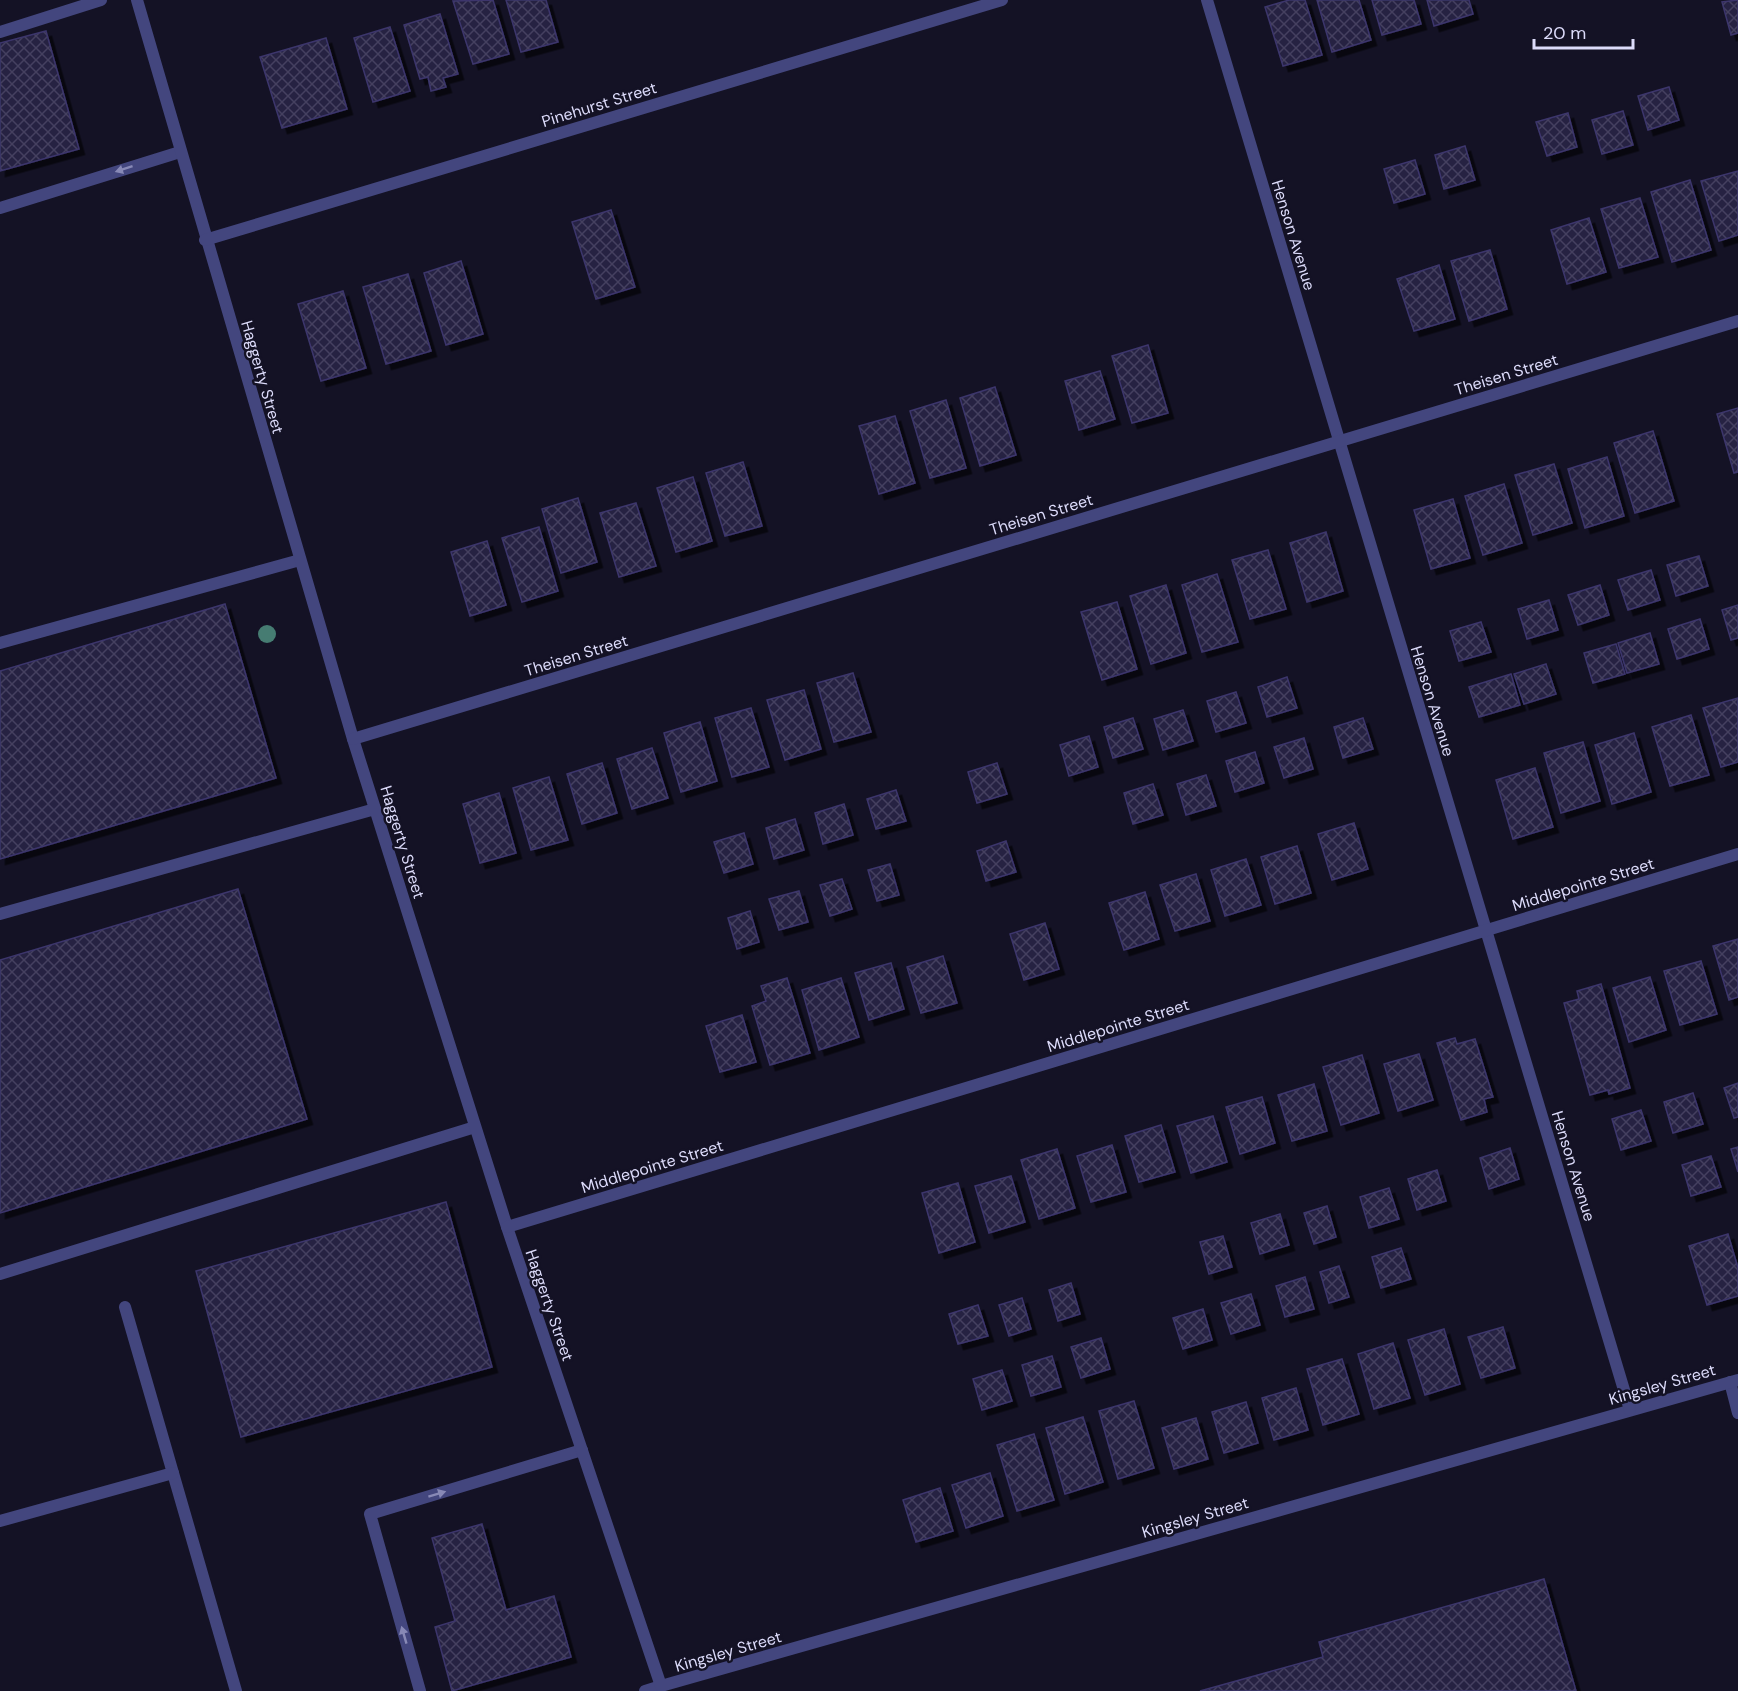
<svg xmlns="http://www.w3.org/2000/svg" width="1738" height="1691" font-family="'DM Sans',sans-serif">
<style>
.building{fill:url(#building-cross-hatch);stroke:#3c366c;stroke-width:1.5;filter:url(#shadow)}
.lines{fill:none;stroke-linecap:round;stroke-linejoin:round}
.lane{stroke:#43467e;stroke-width:12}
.street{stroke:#43467e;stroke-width:12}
.tree{fill:#467c72}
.oneway{fill:#8889b6}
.labels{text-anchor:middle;stroke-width:5;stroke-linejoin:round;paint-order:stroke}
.street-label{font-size:16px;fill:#dcdbfa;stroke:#141225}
</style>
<defs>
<pattern id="building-cross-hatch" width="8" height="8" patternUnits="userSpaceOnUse" patternTransform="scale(1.5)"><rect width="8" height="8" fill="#252143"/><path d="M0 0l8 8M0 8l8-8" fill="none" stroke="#44415f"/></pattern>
<filter id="shadow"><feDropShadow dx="5.5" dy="5.5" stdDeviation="0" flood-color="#0009"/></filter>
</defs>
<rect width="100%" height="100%" fill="#141225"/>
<g class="building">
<path d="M493,0l16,54 -36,10 -20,-63z"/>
<path d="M506,0h40l12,42 -37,10z"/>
<path d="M1289,0h16l17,55 -39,11 -18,-59z"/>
<path d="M1317,0h42l12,40 -39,12z"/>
<path d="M1372,0h42l7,24 -39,11z"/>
<path d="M1427,0h42l4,14 -39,12z"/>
<path d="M1738,0v33l-7,2 -9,-33z"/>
<path d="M440,14l18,60 -15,4 3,9 -15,4 -3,-14 -8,2 -16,-54z"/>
<path d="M390,27l20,64 -37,11 -19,-64z"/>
<path d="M46,31l33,118 -79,22v-128z"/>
<path d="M326,38l21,71 -65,19 -22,-71z"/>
<path d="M1669,87l10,33 -31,10 -10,-34z"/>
<path d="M1623,111l10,34 -31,9 -10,-34z"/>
<path d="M1568,113l9,34 -30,9 -11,-34z"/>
<path d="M1465,146l10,34 -31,9 -9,-34z"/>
<path d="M1415,160l10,34 -31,9 -10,-34z"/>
<path d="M1738,171v64l-19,6 -18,-60z"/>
<path d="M1690,180l21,70 -39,12 -21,-70z"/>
<path d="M1640,198l18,59 -39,11 -18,-59z"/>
<path d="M611,210l24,77 -39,12 -24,-77z"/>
<path d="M1589,218l17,54 -39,12 -16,-54z"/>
<path d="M1490,250l17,59 -38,12 -18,-60z"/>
<path d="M461,261l22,73 -37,11 -22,-72z"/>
<path d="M1439,265l16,54 -41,12 -17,-52z"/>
<path d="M408,274l23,77 -45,13 -23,-77z"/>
<path d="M343,291l23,77 -45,13 -23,-77z"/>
<path d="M1148,345l20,68 -36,10 -20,-67z"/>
<path d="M1100,371l15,48 -36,11 -14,-49z"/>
<path d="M995,387l21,68 -36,11 -20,-68z"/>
<path d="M946,400l20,68 -36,10 -20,-67z"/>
<path d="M1738,408v64l-4,1 -17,-59z"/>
<path d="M895,416l20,67 -36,11 -20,-68z"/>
<path d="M1653,431l21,70 -39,12 -21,-70z"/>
<path d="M1607,457l17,59 -39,12 -17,-59z"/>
<path d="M743,462l19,64 -37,10 -19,-63z"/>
<path d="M1554,464l18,59 -39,12 -18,-60z"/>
<path d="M693,477l19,64 -36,11 -19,-64z"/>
<path d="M1504,484l18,59 -39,12 -18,-59z"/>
<path d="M578,498l19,64 -36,11 -19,-64z"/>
<path d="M1453,499l17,59 -39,11 -17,-59z"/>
<path d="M636,503l20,63 -37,11 -19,-64z"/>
<path d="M539,527l19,64 -36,11 -20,-64z"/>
<path d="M1326,532l17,59 -36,11 -17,-59z"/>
<path d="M487,541l19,64 -36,11 -19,-64z"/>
<path d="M1268,550l18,59 -36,10 -18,-59z"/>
<path d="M1699,556l9,30 -32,10 -9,-31z"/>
<path d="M1651,570l9,30 -32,10 -10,-30z"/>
<path d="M1217,574l21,68 -36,10 -20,-67z"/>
<path d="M1166,585l20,68 -35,11 -21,-68z"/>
<path d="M1600,585l9,30 -31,10 -10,-30z"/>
<path d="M1549,600l9,30 -31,9 -9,-30z"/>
<path d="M1117,602l20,67 -35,11 -21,-68z"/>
<path d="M225,604l51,174 -276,81v-188z"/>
<path d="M1738,605v33l-7,2 -9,-30z"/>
<path d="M1700,619l9,30 -32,10 -9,-30z"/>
<path d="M1481,622l10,30 -32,9 -9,-30z"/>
<path d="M1650,633l9,31 -32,9 -9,-30z"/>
<path d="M1616,644l9,30 -32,9 -9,-30z"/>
<path d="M1546,664l10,30 -32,10 -10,-30z"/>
<path d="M853,673l18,59 -37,10 -17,-59z"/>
<path d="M1511,674l9,31 -41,12 -10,-30z"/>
<path d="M1287,677l10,31 -30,9 -9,-30z"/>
<path d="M804,690l17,59 -36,11 -18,-60z"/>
<path d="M1236,692l10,31 -30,9 -9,-31z"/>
<path d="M1738,698v64l-17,5 -18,-59z"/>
<path d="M751,708l18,59 -37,10 -17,-59z"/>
<path d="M1183,710l10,31 -30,9 -9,-31z"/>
<path d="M1691,715l18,60 -39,11 -18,-59z"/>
<path d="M1133,718l10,31 -30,9 -9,-31z"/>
<path d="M1363,718l10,31 -30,9 -9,-31z"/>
<path d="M700,722l17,59 -36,11 -17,-59z"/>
<path d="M1634,733l17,59 -39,12 -17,-59z"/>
<path d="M1089,736l9,31 -29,9 -9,-31z"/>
<path d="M1304,738l9,31 -29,9 -10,-31z"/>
<path d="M1583,742l17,59 -39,12 -17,-60z"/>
<path d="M652,748l16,50 -36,11 -15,-50z"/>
<path d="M1255,752l9,31 -29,9 -9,-31z"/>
<path d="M602,763l15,50 -35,11 -15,-50z"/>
<path d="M997,763l10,31 -30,9 -9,-31z"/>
<path d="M1535,768l18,59 -40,12 -17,-59z"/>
<path d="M1206,775l10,31 -30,9 -9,-31z"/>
<path d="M549,777l19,63 -37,10 -18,-62z"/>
<path d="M1153,784l10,31 -30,9 -9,-31z"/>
<path d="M896,790l10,31 -30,8 -9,-30z"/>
<path d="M499,793l17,60 -36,10 -17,-59z"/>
<path d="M844,804l9,31 -30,9 -8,-31z"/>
<path d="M795,819l9,31 -30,9 -8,-31z"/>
<path d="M1354,823l14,46 -36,11 -14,-46z"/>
<path d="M744,833l9,31 -29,9 -10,-31z"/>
<path d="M1006,841l10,31 -30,9 -9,-30z"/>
<path d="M1297,846l14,47 -36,11 -14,-47z"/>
<path d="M1246,859l15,46 -36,11 -14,-46z"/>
<path d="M890,864l9,31 -22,6 -9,-31z"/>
<path d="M1196,874l14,47 -35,10 -15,-46z"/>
<path d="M842,879l10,30 -22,7 -10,-31z"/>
<path d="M238,889l69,230 -307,94v-253z"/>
<path d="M799,891l9,31 -29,8 -10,-31z"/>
<path d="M1145,892l14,47 -35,11 -15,-47z"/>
<path d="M750,911l9,31 -22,7 -9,-31z"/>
<path d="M1045,923l14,46 -35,11 -14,-46z"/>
<path d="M1738,939v58l-9,3 -16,-54z"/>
<path d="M943,956l14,47 -36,10 -14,-46z"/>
<path d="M1701,961l16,53 -37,11 -16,-54z"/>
<path d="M891,963l13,46 -35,11 -14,-47z"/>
<path d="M1650,977l16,53 -37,12 -16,-54z"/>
<path d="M787,978l23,75 -40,12 -18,-59 14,-5 -5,-15z"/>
<path d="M841,978l18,59 -40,13 -17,-60z"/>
<path d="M1601,984l29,104 -21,6 -1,-4 -18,5 -26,-92 15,-4 -2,-8z"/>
<path d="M742,1015l14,47 -36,10 -14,-46z"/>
<path d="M1455,1038l2,6 18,-5 18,58 -9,2 3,13 -26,8 -24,-77z"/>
<path d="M1419,1054l14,46 -35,11 -14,-47z"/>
<path d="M1362,1055l17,58 -38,12 -18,-58z"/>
<path d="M1738,1083v34l-4,1 -10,-30z"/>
<path d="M1314,1084l13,47 -35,10 -14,-46z"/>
<path d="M1693,1093l10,31 -30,9 -9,-31z"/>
<path d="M1262,1097l13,46 -35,11 -14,-47z"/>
<path d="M1641,1110l10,31 -30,9 -9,-31z"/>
<path d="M1213,1116l14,46 -36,11 -14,-47z"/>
<path d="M1161,1125l14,47 -36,10 -14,-46z"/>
<path d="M1112,1145l14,47 -35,10 -14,-46z"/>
<path d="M1738,1147v25l-7,-23z"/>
<path d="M1510,1148l9,31 -30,10 -9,-31z"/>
<path d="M1057,1149l18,59 -36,11 -18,-59z"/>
<path d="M1711,1156l10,31 -30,9 -9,-31z"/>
<path d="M1437,1170l9,31 -29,9 -9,-31z"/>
<path d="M1011,1176l14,46 -36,11 -14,-47z"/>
<path d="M958,1183l17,59 -36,11 -17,-60z"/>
<path d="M1389,1188l10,31 -30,9 -9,-31z"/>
<path d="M446,1202l46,165 -251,70 -45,-166z"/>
<path d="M1327,1206l9,31 -22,7 -10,-31z"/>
<path d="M1280,1214l9,31 -29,9 -9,-31z"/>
<path d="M1728,1234l10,34v28l-31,9 -18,-59z"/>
<path d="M1223,1236l9,31 -23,7 -9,-32z"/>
<path d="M1401,1248l10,31 -30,9 -9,-31z"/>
<path d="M1339,1266l10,31 -20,6 -9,-31z"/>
<path d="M1305,1277l9,32 -29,8 -9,-31z"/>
<path d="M1071,1283l9,31 -22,7 -9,-31z"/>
<path d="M1251,1294l9,31 -29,9 -10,-31z"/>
<path d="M1022,1298l9,31 -22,7 -10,-31z"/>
<path d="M978,1305l10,31 -30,8 -9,-30z"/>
<path d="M1203,1309l9,31 -29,9 -10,-31z"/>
<path d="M1503,1327l12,41 -34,10 -13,-41z"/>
<path d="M1444,1329l16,55 -35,11 -17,-55z"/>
<path d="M1101,1338l9,31 -29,9 -10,-31z"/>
<path d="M1393,1343l17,55 -36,11 -16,-55z"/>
<path d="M1052,1356l9,31 -30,9 -9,-31z"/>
<path d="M1342,1359l17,55 -36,11 -16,-56z"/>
<path d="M1002,1370l10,31 -30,9 -9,-31z"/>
<path d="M1296,1388l12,42 -34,10 -12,-42z"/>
<path d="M1134,1401l20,67 -36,11 -19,-68z"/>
<path d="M1246,1402l12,41 -34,10 -12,-41z"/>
<path d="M1083,1417l20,65 -38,12 -19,-66z"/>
<path d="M1196,1418l12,41 -34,10 -12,-41z"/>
<path d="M1034,1434l20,66 -37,11 -20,-66z"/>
<path d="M990,1473l13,43 -37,12 -14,-43z"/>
<path d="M940,1488l13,43 -37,11 -13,-42z"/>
<path d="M482,1524l24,86 48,-14 17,61 -119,34 -17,-64 20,-6 -23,-83z"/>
<path d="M1544,1579l32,112h-376l123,-34 -4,-15z"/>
</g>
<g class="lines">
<g class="lane">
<path d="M0,32l101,-32"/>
<path d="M0,208l180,-56"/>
<path d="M0,643l300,-83"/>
<path d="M0,914l375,-105"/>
<path d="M0,1274l475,-147"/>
<path d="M125,1307l111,384"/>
<path d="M1730,1382l8,31"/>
<path d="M0,1521l173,-48"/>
<path d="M420,1691l-50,-177 212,-64"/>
<path d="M645,1691l16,-5"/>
</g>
<g class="street">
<path d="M137,0l216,739 154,488 154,459 1077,-306"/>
<path d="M1207,0l423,1410"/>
<path d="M205,240l797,-240"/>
<path d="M353,739l1385,-418"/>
<path d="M507,1227l1231,-373"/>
</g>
</g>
<circle class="tree" cx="267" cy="634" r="9"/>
<defs><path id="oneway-solid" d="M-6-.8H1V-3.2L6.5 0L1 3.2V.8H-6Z" transform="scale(1.5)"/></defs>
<g class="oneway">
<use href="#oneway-solid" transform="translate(124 169) rotate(162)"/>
<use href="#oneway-solid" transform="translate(437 1494) rotate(-17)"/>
<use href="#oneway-solid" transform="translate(404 1635) rotate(-106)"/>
</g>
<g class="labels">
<g class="street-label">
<text transform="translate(599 104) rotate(-17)" y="6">Pinehurst Street</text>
<text transform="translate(1294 235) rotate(73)" y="6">Henson Avenue</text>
<text transform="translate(1506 374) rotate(-17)" y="6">Theisen Street</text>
<text transform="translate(263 377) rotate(74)" y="6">Haggerty Street</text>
<text transform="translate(1041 514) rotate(-17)" y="6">Theisen Street</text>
<text transform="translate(576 655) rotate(-17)" y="6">Theisen Street</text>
<text transform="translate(1433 701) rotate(73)" y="6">Henson Avenue</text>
<text transform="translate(403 842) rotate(73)" y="6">Haggerty Street</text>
<text transform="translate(1583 884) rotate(-17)" y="6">Middlepointe Street</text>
<text transform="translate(1118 1025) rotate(-17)" y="6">Middlepointe Street</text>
<text transform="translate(652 1166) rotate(-17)" y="6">Middlepointe Street</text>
<text transform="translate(1574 1166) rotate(73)" y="6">Henson Avenue</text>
<text transform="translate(550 1305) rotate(71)" y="6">Haggerty Street</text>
<text transform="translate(1662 1384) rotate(-16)" y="6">Kingsley Street</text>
<text transform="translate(1195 1517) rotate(-16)" y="6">Kingsley Street</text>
<text transform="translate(728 1651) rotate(-16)" y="6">Kingsley Street</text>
</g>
</g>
<path d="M1534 39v9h99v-9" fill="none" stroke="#dcdbfa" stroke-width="3"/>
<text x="1543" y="39" font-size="18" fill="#dcdbfa" stroke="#141225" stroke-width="4.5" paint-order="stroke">20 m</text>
</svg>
